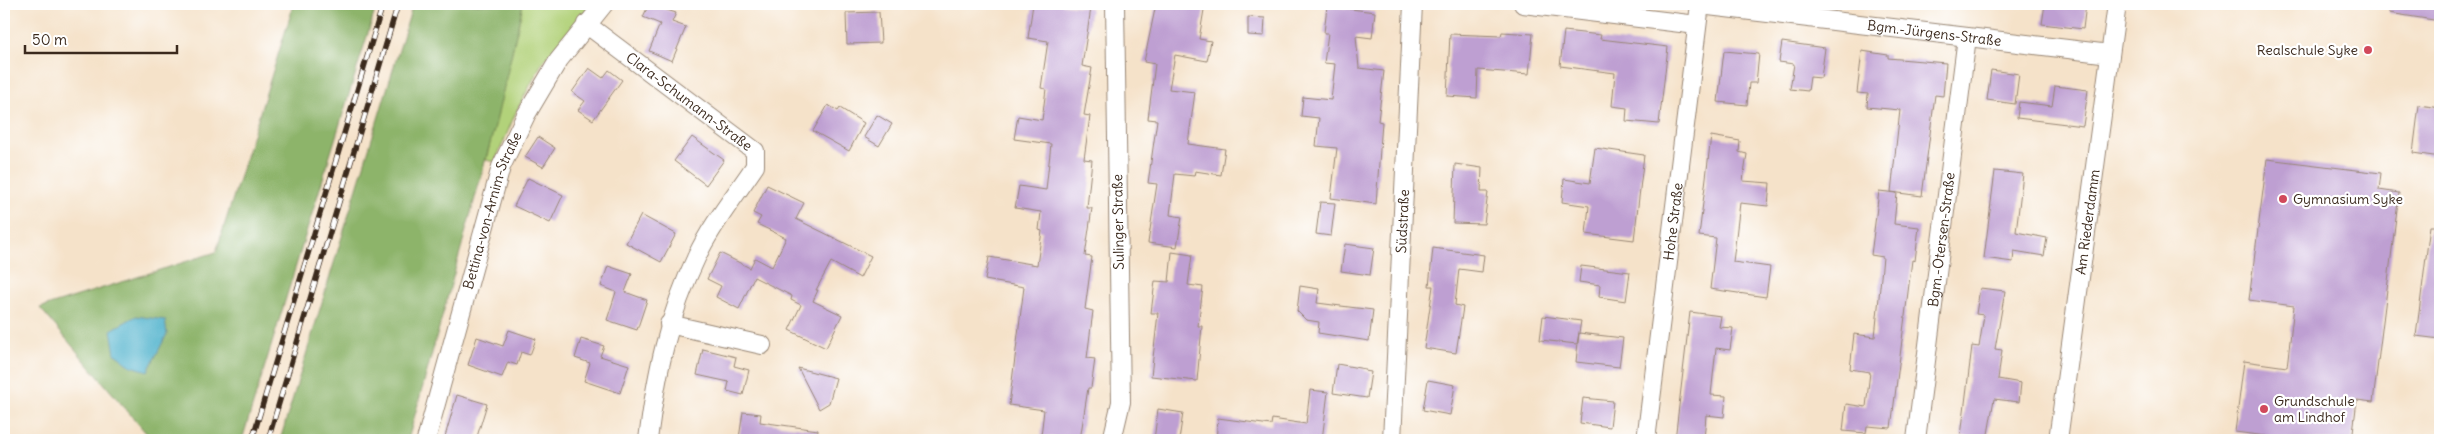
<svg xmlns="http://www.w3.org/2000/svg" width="2444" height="444" font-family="Delius,sans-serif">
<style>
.green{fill:#b2d27a;stroke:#767e4c}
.forest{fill:#8db46a;stroke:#646f44}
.water{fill:#4cb0cb;stroke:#446d74}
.building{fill:#be9fd2}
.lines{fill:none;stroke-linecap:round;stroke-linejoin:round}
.minor-casing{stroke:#988674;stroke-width:20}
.minor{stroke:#fff;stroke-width:18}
.rail-casing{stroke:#3b2a1e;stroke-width:5.5}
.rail{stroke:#fff;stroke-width:4;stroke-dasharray:11;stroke-linecap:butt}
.poi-dot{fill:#d1495b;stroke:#fff;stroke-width:2}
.labels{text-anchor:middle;stroke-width:4.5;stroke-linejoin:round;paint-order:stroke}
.street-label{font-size:14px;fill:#3b2a1e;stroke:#fff}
.poi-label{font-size:14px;fill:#3b2a1e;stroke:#fff;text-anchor:start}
</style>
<rect width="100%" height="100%" fill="#fff"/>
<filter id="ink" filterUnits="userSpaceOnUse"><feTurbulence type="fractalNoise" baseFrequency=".02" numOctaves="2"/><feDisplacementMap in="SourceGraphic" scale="10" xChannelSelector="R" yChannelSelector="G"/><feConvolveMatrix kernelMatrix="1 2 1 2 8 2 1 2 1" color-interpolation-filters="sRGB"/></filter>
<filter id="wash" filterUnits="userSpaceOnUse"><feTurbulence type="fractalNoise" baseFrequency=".0096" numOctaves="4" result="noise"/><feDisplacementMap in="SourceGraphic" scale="20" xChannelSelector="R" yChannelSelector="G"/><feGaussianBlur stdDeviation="1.12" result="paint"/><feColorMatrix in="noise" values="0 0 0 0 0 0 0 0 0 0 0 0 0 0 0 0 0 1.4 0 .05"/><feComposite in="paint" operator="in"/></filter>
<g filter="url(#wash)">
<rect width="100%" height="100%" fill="#f5e2c9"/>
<path class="green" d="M523,4h69l-50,59 -26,49 -21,50 -9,-2z"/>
<g class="forest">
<path d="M294,4h83l-135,436h-90l-112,-132 176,-56z"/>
<path d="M413,4h110l-27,118 -88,318h-128z"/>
</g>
<path class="water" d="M136,316l29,4 2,14 -19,37 -17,-5 -16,-12 -4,-24z"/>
<g id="blocks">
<g class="building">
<path d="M649,4l27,9 -4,9 14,5 -14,34 -23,-10 11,-27 -17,-7z"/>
<path d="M1033,4h27l31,4 -9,58 10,2 -8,47 6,1 -6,43 8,1 -5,48h5l-7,48 7,1 -7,52 8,2 -6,47 8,1 -4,29h-3l-8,52 -39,-4 3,-26 -35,-5 15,-118 -39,-7 4,-23 48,8 5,-34 -3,-1 2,-18 -26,-4 4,-22 27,4 5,-46 -37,-5 4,-23 24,4 4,-31 -5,-1 7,-47 -20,-3z"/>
<path d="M1156,4h49l-6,35 12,2 -4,20 -32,-6 -6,34 26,3 -7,52 37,5 -4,26 -26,-4 -1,5 -19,-2 -5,41 12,2 -5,30 -29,-4 9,-59 -9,-1 9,-63 -9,-1 7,-55 -11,-2z"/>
<path d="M2045,4h41l-3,25 -41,-5z"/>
<path d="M2390,4h50v17l-51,-8z"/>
<path d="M1327,6l48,6 -3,26 -16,-2 3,32 25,3 -6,50 4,1 -6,82 -45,-6 6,-50 -21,-2 3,-28 -18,-2 2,-19 28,3 4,-36 -11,-1 4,-30h-4z"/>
<path d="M879,12l2,31 -34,1 -1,-31z"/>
<path d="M1248,17l17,1 -1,18 -16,-1z"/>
<path d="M1564,31l37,4 -1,4 68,8 -9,77 -33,-3 1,-13 -15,-2 3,-33 -55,-7z"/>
<path d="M1502,32l31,2 -4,40 -51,-4 -1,28 -30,-2 3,-62 51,2z"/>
<path d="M1782,42l43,6 -4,30 -11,-1 -2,14 -18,-2 4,-25 -15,-2z"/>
<path d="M1724,51l35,3 -3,29h-7l-2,22 -29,-3z"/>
<path d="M1862,51l26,4v3l58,5 -3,33 -8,-1 -13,101 -31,-4 9,-82 -33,-3 1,-13 -11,-1z"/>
<path d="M589,68l14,10 6,-8 13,10 -29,40 -15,-10 7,-9 -13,-9z"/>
<path d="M1991,70l28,4 -4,30 -28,-4z"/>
<path d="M2055,86l33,4 -5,36 -66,-8 2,-16 33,4z"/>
<path d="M828,105l10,6 2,-3 24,15 -15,28 -36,-20z"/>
<path d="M2419,105l21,3v49l-27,-4z"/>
<path d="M877,115l15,9 -13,22 -15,-9z"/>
<path d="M1711,136l29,5 -1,11 8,2 -4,27 27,2 -2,23 -28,-3 -7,59 37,5 -4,30 -56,-8 6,-51 -17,-2z"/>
<path d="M538,137l17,11 -12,19 -18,-10z"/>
<path d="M692,137l32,23 -18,25 -32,-24z"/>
<path d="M1595,148l49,7 -10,85 -48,-6 3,-28 -27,-4 2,-23 26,4z"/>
<path d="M2267,159l114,14 -2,17 20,3 -26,209 -16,-2 -5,40h-55l-62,-8 9,-71 43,6 7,-61 -45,-6z"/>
<path d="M1455,164l27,4 -1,24h7l-4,32 -31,-1z"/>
<path d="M1995,171l28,3 -7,58 31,6 -3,18 -30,-5 -1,11 -29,-4z"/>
<path d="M528,178l35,17 -13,28 -36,-17z"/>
<path d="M767,185l37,18 -8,16 75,37 -11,22 -29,-16 -15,28h2l-5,11 29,14 -16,33 -37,-18 12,-25 -10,-5 1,-4 -38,-19 -15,32 -23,-12 5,-11 -14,-7 13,-26 30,15 5,-10 17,9 14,-29 -29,-14 4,-7 -8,-4z"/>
<path d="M1879,191l18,2 -3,31 25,3 -4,34 -3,-1 -21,168 -24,-2 -1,7 -23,-2 3,-27 20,3 4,-35 -20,-3 4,-35 21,3 8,-80 -12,-2z"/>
<path d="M1320,202l15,1 -4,33 -15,-2z"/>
<path d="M641,215l35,19 -15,28 -35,-19z"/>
<path d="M2430,226h10v113l-24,-3z"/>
<path d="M1345,244l29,4 -4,27 -29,-4z"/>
<path d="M1433,248l51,7 -2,17 -23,-3 -4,36 8,2 -7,46 -32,-5 9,-62h-4z"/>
<path d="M1172,252l20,3 -4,30 15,2 -5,39h4l-5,55 -46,-5 7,-63h-7l4,-32 14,1z"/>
<path d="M608,266l24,8 -7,18 22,8 -10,30 -30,-10 9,-28 -15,-6z"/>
<path d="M1581,266l49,6 -4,29 -27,-4 1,-12 -21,-3z"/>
<path d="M1300,286l19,3 -2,14 56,7 -4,31 -51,-8 1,-11 -13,-2 -9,-9z"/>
<path d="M1980,288l25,3 -10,58 7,1 -4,29 23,4 -2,19 -25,-3 -7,41 -26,-4 11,-90 7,1 5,-32 -8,-1z"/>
<path d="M1690,312l31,4 -2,11 14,1 -3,22 -14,-2 -5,47 15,1 -2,21 -18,-2 -2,25h-29z"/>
<path d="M1543,316l38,5 -4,23 -37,-4z"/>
<path d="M509,330l27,9 -6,16 -9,-3 -4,13 -9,-3 -6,15 -34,-12 9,-28 26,9z"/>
<path d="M1579,333l44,5 -4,29 -43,-5z"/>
<path d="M581,339l23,7 -4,10 29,9 -9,28 -36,-12 6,-18 -15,-5z"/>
<path d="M703,349l33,8 -2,9 15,4 -6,25 -16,-4 2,-9 -32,-7z"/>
<path d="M1337,364l28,5v2l6,1 -4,26 -34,-5z"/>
<path d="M798,368l38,10 -7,25 -10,6z"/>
<path d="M1428,380l27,5 -5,30 -27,-5z"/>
<path d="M1310,390l18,2 -6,48h-106l2,-22 53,7 1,-6 34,5z"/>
<path d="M457,395l30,9 -11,36h-32z"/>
<path d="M1583,398l30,3 -3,26 -30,-4z"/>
<path d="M1158,409l25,4 -4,27h-25z"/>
<path d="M743,412l18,2 -1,8 58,8 -1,10 -78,-2z"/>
</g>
</g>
</g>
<g filter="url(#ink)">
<use href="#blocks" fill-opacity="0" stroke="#988674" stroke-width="1"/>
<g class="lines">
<g class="minor-casing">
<g id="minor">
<path d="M1523,4l174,21"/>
<path id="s1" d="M1700,5l410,49"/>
<path id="s2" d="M586,24l169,127v15c-18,27 -45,61 -58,90 -29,60 -41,119 -49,184"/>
<path d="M669,324l93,21"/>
<path id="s3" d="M426,440l75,-273 25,-52 32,-54 46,-57"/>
<path d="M1112,440l9,-38 -6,-398"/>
<path id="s4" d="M1392,440l21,-436"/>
<path id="s5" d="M1646,440l54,-436"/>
<path id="s6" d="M1916,440l51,-403"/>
<path id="s7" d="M2058,440l59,-436"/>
</g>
</g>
<use href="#minor" class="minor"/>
<g class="rail-casing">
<g id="rail">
<path d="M252,440l131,-436"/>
<path d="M268,440l130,-436"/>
</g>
</g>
<use href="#rail" class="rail"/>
</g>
</g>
<g class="poi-dot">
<circle cx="2368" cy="50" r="5"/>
<circle cx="2283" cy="199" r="5"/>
<circle cx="2264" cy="409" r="5"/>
</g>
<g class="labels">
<g class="street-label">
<text dy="5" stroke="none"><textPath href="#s1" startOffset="236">Bgm.-Jürgens-Straße</textPath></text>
<text dy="5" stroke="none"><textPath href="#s2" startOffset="129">Clara-Schumann-Straße</textPath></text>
<text dy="5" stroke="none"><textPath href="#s3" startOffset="239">Bettina-von-Arnim-Straße</textPath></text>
<text transform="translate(1118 222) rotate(-91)" y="5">Sulinger Straße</text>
<text dy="5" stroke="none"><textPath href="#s4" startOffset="219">Südstraße</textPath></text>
<text dy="5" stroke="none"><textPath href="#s5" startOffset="220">Hohe Straße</textPath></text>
<text dy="5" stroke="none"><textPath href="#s7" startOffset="220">Am Riederdamm</textPath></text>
<text dy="5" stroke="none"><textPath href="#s6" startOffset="202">Bgm.-Otersen-Straße</textPath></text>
</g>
<g class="poi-label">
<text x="2358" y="55" text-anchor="end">Realschule Syke</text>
<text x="2293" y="204">Gymnasium Syke</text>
<text x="2274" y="406">Grundschule<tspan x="2274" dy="16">am Lindhof</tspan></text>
</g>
</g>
<rect width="2444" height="444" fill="none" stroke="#fff" stroke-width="20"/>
<path d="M25 45v8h152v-8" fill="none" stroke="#3b2a1e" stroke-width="2.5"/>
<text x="32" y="45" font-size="15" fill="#3b2a1e" stroke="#ffffff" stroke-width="4" paint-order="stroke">50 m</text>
</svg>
